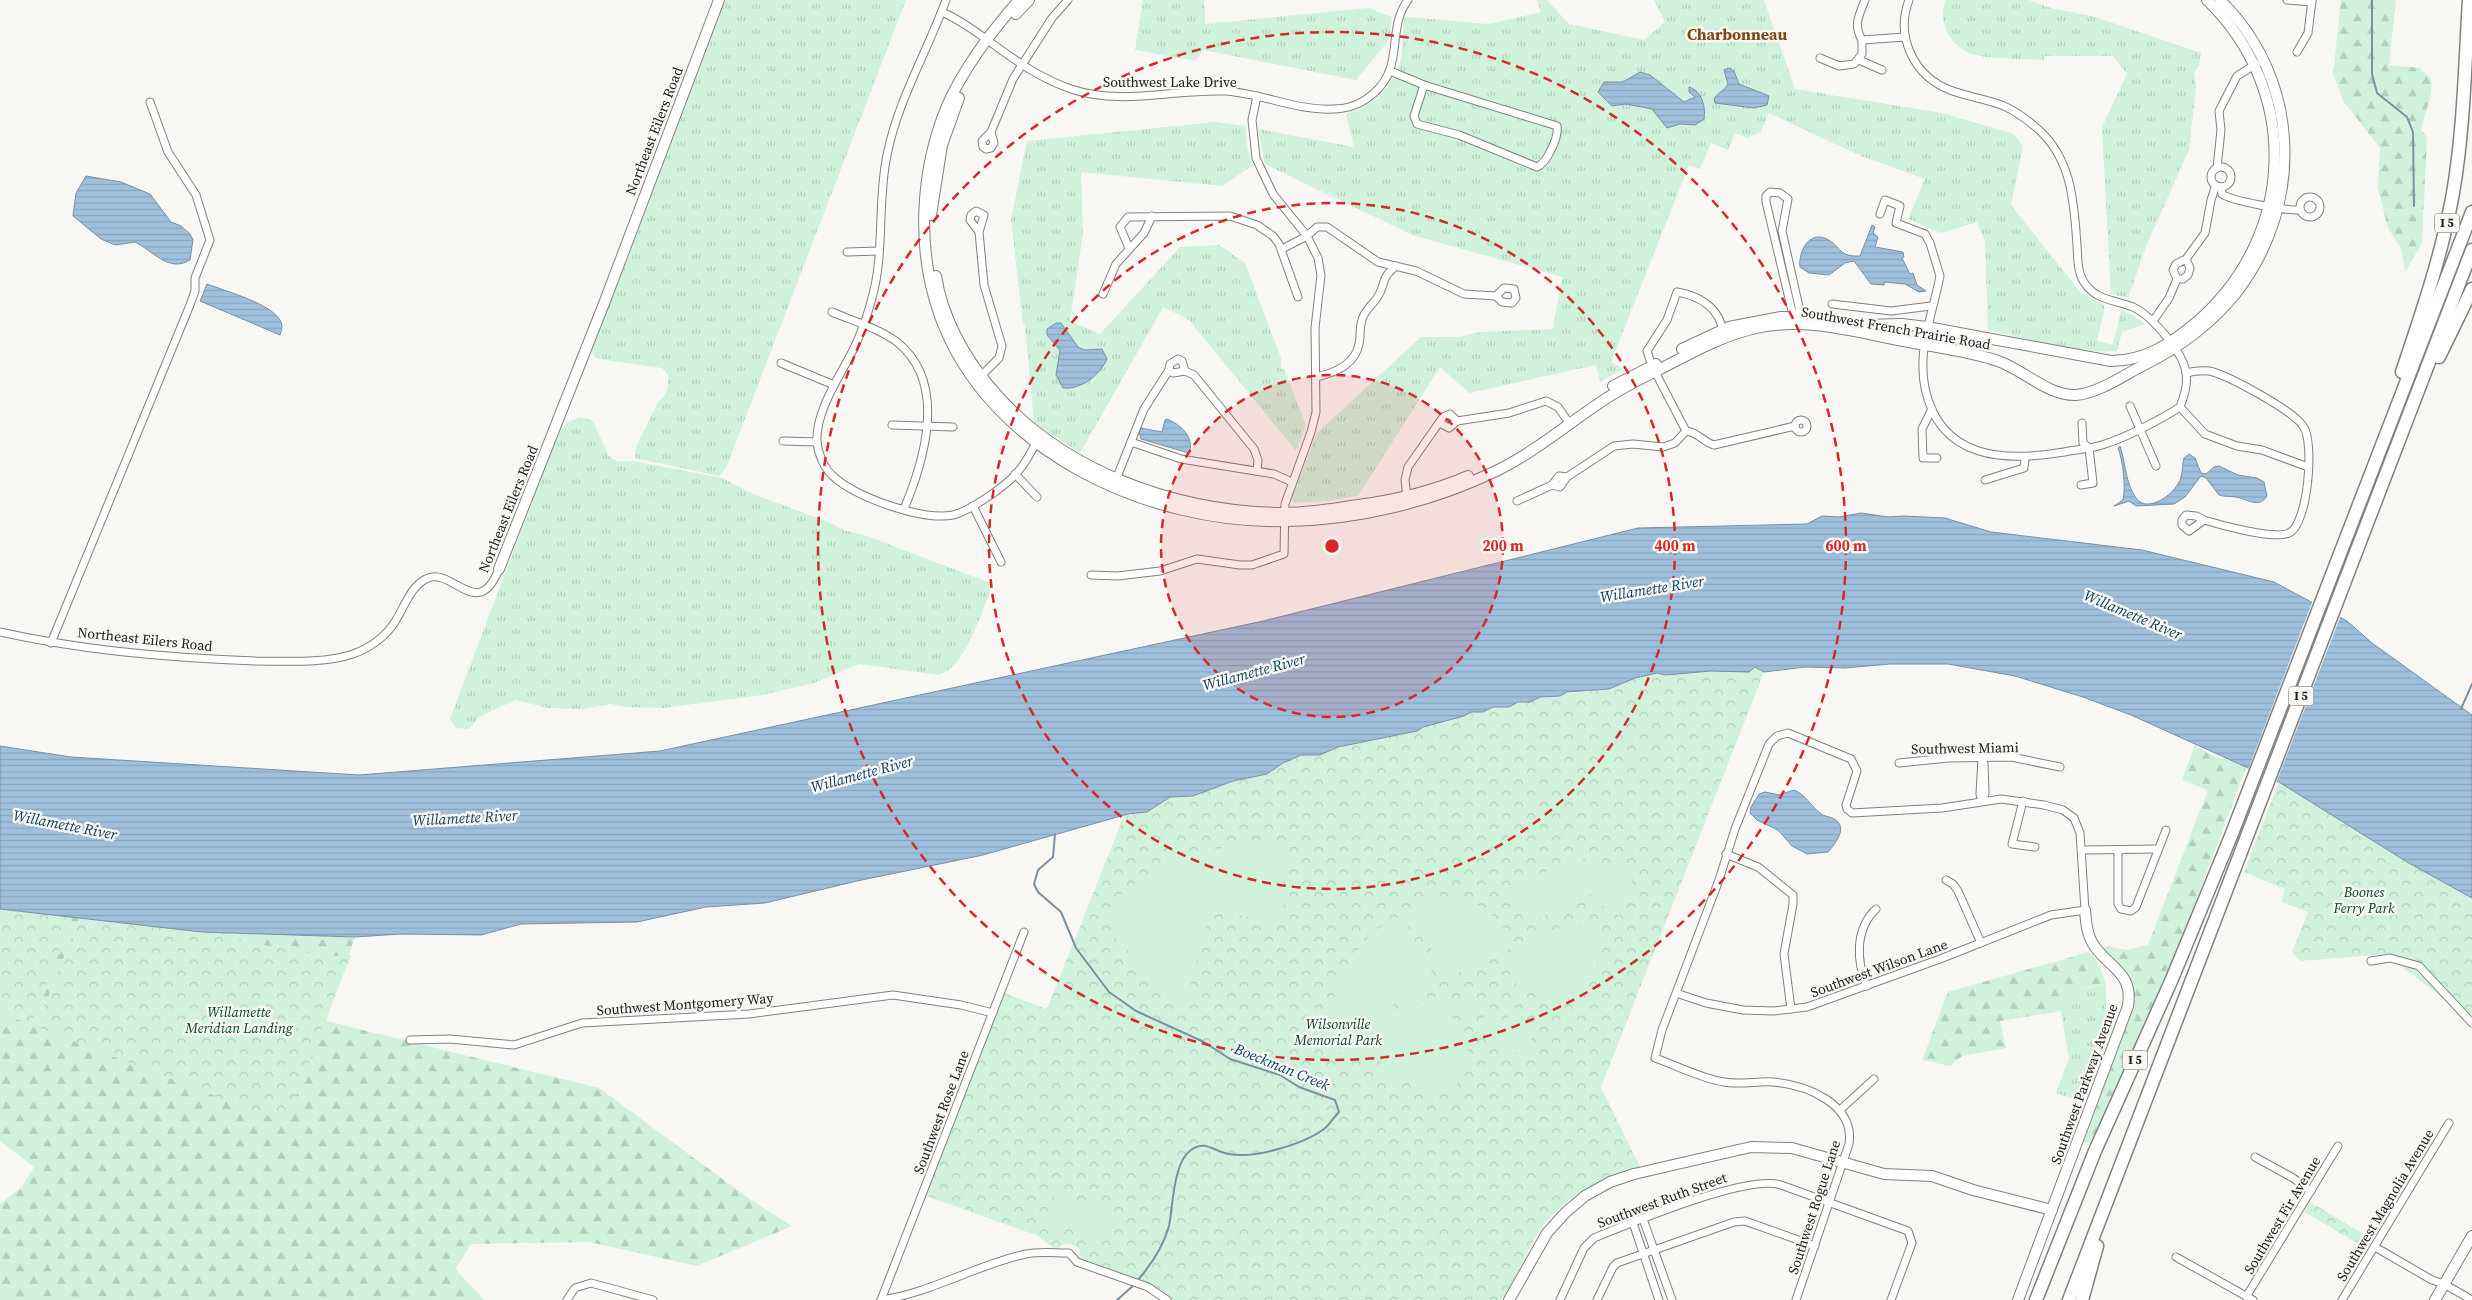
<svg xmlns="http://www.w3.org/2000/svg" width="2472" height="1300" font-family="'Source Serif 4',serif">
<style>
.grass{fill:url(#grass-tufts)}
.forest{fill:url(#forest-firs)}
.park{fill:url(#park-crowns)}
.garden{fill:#d0f1dc}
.water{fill:url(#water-rules);stroke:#7990a4}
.pier{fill:#f9f7f4}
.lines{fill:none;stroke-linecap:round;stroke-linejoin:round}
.stream{stroke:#7990a4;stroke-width:2}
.street-casing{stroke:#82817e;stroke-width:9}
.secondary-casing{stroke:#82817e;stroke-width:12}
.highway-casing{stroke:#82817e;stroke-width:15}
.street{stroke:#fff;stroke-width:7}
.secondary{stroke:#fff;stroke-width:10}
.highway{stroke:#fff;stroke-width:12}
.ring{fill:none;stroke:#d62828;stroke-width:2.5;stroke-dasharray:9 6}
.labels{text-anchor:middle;stroke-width:5;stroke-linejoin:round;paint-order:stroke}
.shield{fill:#f9f7f4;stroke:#61605e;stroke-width:1}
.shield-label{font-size:12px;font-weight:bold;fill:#20201e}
.street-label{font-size:14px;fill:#20201e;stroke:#f9f7f4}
.park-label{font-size:14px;font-style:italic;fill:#004829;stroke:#f9f7f4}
.water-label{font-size:15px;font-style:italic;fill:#094167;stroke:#f9f7f4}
.quarter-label{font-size:16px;font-weight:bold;fill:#7f480e;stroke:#f9f7f4}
.centre{fill:#d62828;stroke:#f9f7f4;stroke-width:2.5}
.ring-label{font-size:15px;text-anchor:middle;font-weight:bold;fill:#d62828;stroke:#f9f7f4;stroke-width:5;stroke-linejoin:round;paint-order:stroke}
</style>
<defs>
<pattern id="grass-tufts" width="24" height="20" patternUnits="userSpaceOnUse" patternTransform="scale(1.25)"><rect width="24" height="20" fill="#d0f1dc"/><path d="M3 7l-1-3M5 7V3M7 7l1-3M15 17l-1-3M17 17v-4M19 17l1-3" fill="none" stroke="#b2cebc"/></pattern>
<pattern id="forest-firs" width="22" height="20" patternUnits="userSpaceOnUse" patternTransform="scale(1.25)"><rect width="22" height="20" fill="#d0f1dc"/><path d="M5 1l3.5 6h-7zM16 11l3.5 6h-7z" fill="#b2cebc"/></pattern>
<pattern id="park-crowns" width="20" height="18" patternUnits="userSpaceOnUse" patternTransform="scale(1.25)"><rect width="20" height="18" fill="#d0f1dc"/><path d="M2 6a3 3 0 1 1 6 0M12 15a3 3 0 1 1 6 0" fill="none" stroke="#b2cebc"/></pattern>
<pattern id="water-rules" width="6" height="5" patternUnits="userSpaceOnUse" patternTransform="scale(1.25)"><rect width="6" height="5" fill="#9fc0dd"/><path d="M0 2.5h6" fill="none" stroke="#89a5bd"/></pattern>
</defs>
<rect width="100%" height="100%" fill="#f9f7f4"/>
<g class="grass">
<path d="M726,0h180l-180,468 -7,8 -84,-18 1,-11 21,-43 8,-9 3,-7v-13l-6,-7 -63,-9 -4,-2 -3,-6z"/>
<path d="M1143,0h61l1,24 163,-16 24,9 -3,23 -33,40 -153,-30 -7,11 -61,-11z"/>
<path d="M1537,0h10l22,24 75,16 21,-18 -11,-22h110l31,89 147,24 72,21 9,12 -12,59 70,88 24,13 -8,35 16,4 8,-35 13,6 11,8 -23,8 -5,19c-43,3 -87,-12 -129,-21l-3,-88 -8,-20 -36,11 -33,-14 17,-40 -64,-23 -92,-43 -8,19 -14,6 -12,-5 -7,17 -17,-7 -11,26 -11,-4 -78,197 12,7 -23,13 -4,-17 -127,28 -29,-26 -82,129 -32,5 -33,2 -1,-5 25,-65 104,-96h37l22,-5 73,-3 9,-52 -150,-42 -147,-71 -7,-35 96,18 -8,-33c29,-8 51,-31 56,-61 1,-12 0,-24 3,-36l84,7 52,-12z"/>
<path d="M1946,0h82l26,9 38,7 109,37 -2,13 -5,6 2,15 -7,63 -42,94 -19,54 -17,-4 -9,-167 25,-53 -14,-18h-69v4c-9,0 -18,-1 -27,-1 -29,-2 -61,1 -72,-33 -3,-8 -3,-18 1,-26z"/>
<path d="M1216,122l29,4 2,20 5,20 -30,20 -141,-14 2,61 -13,88 30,13 80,-87 39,-2 26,18 36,95v11h3l22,56 -10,26 -107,-131 -26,-13 -83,146 -46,-30 -9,-98 -2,-1 -12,-104 16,-79z"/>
<path d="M580,417l13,4 16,35 7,5h16l90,17 31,16 75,28 15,8 24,6 121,46 2,3 -1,11c-11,23 -24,71 -50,79l-80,-11 -45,19 -52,12 -98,13 -38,-1 -16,-3 -26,5 -36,-1 -32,-8 -37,17 -10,12 -13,-1 -6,-9 105,-278 11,-18z"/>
<path d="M2106,984v29l-27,88 -23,-8 13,-34 -8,-48 3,-11 11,-9z"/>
</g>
<g class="forest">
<path d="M2341,0h55l-7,65 31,3 11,11c3,17 -7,34 -10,51l6,7 -5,106 -17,30 -3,-23 -14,-22 -10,-39 2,-41 -36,-46 -11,-27z"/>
<path d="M2195,745l18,11 34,9 -68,181 -89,198 -6,-2 48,-132 -10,-42 -20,-20 7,-2 17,4 22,-5 60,-155 -26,-10z"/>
<path d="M0,909l202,23 153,5 -29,84 273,67 152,112 41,26 -95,40 -108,-24 -118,2 -16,25 29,31h-484v-96l22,-17 12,-20 -34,-26z"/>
<path d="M2089,952l9,11 8,21c-20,3 -38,5 -45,27l-61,10 6,27 -44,8 -12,10 -28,-6 26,-68z"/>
</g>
<g class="park">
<path d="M1755,667l9,5 -163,415 39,80c-40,10 -82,33 -104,69 -12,21 -20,44 -35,64h-328l-17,-12 -77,-27 1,-11c-7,-8 -16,-8 -24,0l-18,-14 -114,-41 80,-202 43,16 77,-193 23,-4 23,-15 23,-1 40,-15 34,-7 16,-11 18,-8h19l18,-8 75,-15 10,-5 41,-11 7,-4 22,-5h16l9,-5h12l10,-5 69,-8 26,-11 22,-5 8,2 46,-5 31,2z"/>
<path d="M2279,782l193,116v123l-86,-67 -86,7 -8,-9 16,-40 -26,-10 3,-13 -41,-17z"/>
<path d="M75,911l-44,114 -31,-12v-96l2,-5z"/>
<path d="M82,911l106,13 56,17 54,11 38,4 15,-1 -65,168 -250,-96z"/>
<path d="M2310,1202l64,38 -5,10 -65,-38z"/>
</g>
<g class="garden">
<path d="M1285,841c6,23 1,21 -2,42 -3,15 2,29 7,43l-80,-17 -24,94 -18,-12 -25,-11 -12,-27 -16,-16 -5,-10 3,-27 45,-32 33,-16z"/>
<path d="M1581,855l3,7 1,-2 50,12 -16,44 -23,-14 -6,-8 -64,31 -16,-36z"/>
<path d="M1455,896c28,9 48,23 58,51l-66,31 -37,-68 26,-13z"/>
<path d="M1402,916l36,68 -46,22 -4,12 54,-24 21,46 3,1 -1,4 11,23 -17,6 -4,19 -78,-17 6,-24 -4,-4 -5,15 -55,-17 25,-78 8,2c4,-28 25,-44 50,-54z"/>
<path d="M1583,926l25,11 -26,63 -10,5 -62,-24c2,-8 2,-16 5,-23 11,-26 44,-31 68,-32z"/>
<path d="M1464,1002l16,6 -5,14 -17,-6z"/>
<path d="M1486,1010l16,6 -9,26 -16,-6z"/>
<path d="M1509,1016l27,10 -11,30 -27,-9z"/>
<path d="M1055,1194l58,18 -8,28 -59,-18z"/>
</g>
<g class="water">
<path d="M1729,68l5,3 5,13 30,12 -2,9 -13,3 -39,-5 -1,-4c3,-6 10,-8 14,-15l-4,-14z"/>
<path d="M1640,72l10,3 34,27 11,-5 -6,-5v-5c13,4 17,20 15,32l-9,6 -15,-1 -13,4 -15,-19 -26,-5 -14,2 -14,-14 6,-10h19z"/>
<path d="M86,176l35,6 29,12 21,28 10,4 9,8 3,6 -3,20c-21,13 -37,-9 -55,-18l-20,3 -14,-6 -28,-23 3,-23z"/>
<path d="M1872,225l3,2 -2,6 5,4 -3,10 28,5 1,5 -2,1 8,16 3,-1 4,12 9,6 -7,1 -14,-8 -21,-2v3l-13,-1 -17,-23 -9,2 -16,12 -20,-2 -9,-6c-2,-15 9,-37 27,-28 15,8 11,18 33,17z"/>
<path d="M207,284c18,7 63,19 73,36 3,5 2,10 0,15l-80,-34z"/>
<path d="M1056,323h5l17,24 6,3 18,-1 5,10c-7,16 -26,31 -44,29l-7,-13 4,-25 -13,-15v-6z"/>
<path d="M1167,419c14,6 28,18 22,34l-48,-14 -2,-7 2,-4 21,4 3,-12z"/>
<path d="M2120,446c6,18 5,36 16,52 12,17 42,-6 45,-21 2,-6 1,-13 3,-19l5,-4 6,4 6,15 5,1 8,-7 5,-1 19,9 19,3 7,4 3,14c-8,13 -20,3 -31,1 -6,-1 -11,0 -17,-2l-13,-17 -5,-2 -16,21 -11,7 -38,2 -7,-5 -15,5 9,-6c3,-14 0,-39 -5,-52z"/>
<path d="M1861,513l27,4 16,-1 41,2 46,14 151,18 132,32 73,39 25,22 100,72v183l-65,-36 -128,-80 -148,-67 -48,-18 -68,-21 -67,-12h-58l-45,4 -39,-1 -42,5 -9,-5 -6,5 -38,-1 -46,4 -8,-2 -22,5 -26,11 -42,3 -7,4 -20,1 -10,5h-12l-9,5h-16l-10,5h-12l-7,4 -41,11 -6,4 -79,16 -18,8h-19l-18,8 -16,11 -34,7 -40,15 -23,1 -23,15 -19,2 -145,41 -126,26 -92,22 -59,4 -69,15 -116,2 -40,11 -80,-1 -46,3 -153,-5 -202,-23v-163l71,11 288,18 301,-24 603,-130 375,-93 169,-4 15,-8 17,1z"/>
<path d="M1794,790c12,5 16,15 26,23 4,4 10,3 14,6 15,8 1,25 -6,33l-21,2 -15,-8 -14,-16 -21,-10 -7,-7 1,-6 8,-13 6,-2 14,3z"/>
</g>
<path class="pier" d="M2313,600l28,15 -65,168 -28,-13z"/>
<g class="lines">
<g class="stream">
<path d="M2372,0v74l5,19 30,24 6,15 1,74"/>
<path d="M2461,709l11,-25"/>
<path d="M1055,834l-2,23 -15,13 -4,14 4,8 23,20 15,36 33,44 27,19 68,31 26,17 50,16 19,12 36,13 4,12c-5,5 -10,13 -15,17 -20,15 -70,30 -95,25 -15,-2 -23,-15 -38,-4 -18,12 -18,57 -22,76 -6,22 -18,39 -32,55"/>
<path d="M1117,1300l17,-15"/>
</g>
<g class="street-casing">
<g id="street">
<path d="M946,0c-19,52 -48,100 -59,155 -10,47 -2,97 -15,143 -4,16 -10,32 -16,46 -13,28 -41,66 -39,98 1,12 7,26 16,34 21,21 90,45 120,39 17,-4 51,-28 63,-41 9,-10 16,-23 22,-35"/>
<path d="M1865,0c-6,16 -12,24 -3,40l43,-3"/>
<path d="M2287,0l25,2"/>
<path d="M942,12c19,8 34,20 51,32 24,18 49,35 78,45 51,17 102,0 154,2 36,2 72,20 108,18 15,0 30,-6 41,-16 31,-27 12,-64 34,-93"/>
<path d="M2297,52l11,-19 4,-33"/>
<path d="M1820,58l19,8 15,-2 8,-10v-14"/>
<path d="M1859,60l23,10"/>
<path d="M1390,71l34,14 130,40 3,1c2,11 -10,37 -20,41l-78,-32 -42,-11 -3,-8 10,-31"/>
<path d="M991,132l22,-53 39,-61 16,-18"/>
<path d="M991,132l3,11 -3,5 -5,1 -3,-2 -1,-6z"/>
<circle cx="2221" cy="177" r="10"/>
<path d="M2217,168l4,-38 -2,-19 18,-35 19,-12"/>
<path d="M2221,187l1,7c9,7 66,17 78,16"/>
<path d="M1770,192l10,1 8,6 -6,32 17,76 1,9 -2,8 -6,-13 -26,-109v-6z"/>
<circle cx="2310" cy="207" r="10"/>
<path d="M1880,214l5,-14 15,6 -4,17 29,11 5,9 10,33c-7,37 -23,73 -15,112 15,72 80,74 139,64 14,-3 28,-3 41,-8 22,-7 55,-24 75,-37 4,-11 8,-22 6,-34 -2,-20 -35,-58 -53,-66 -17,-7 -35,-6 -47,-22 -9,-11 -8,-26 -9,-40 -3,-42 -5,-85 -38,-115 -11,-10 -22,-18 -35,-24 -17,-7 -36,-9 -54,-16 -36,-14 -55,-53 -41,-90"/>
<path d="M1129,248l-9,-21 8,-10 102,-1 27,9 16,11 6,8 19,53"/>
<path d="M1282,249l25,-13 10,-9h10l51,35 38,9 48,23 32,2"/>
<path d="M847,252l32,-1"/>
<path d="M2186,259l4,9 -2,7 -5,4h-6l-4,-9 3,-6 10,-5 19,-26 6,-33 5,-15"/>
<path d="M1504,288l10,1 2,9 -4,5 -10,-1 -6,-6z"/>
<path d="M1103,294l13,-30 28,-31 8,-17"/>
<path d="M1832,304l59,7 40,-5"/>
<path d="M832,312c21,9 46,16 65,30 51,41 28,117 7,167"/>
<path d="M2153,321l16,-23 8,-19"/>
<path d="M781,363l53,22"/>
<path d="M1185,371l-3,-10 -4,-2 -8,5 -1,6 4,3 12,-2 9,4 60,74 4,11 -1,11"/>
<path d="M2186,373c8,-2 15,-3 23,-2 19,4 83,39 94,55 12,15 5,99 -14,107 -14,7 -69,-8 -85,-13"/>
<path d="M1316,377c19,-4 39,-12 43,-33 2,-8 0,-16 3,-24 2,-9 10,-15 15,-22 10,-15 2,-18 19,-32"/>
<path d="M979,378l20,-20 3,-12 -18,-61 -5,-53 5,-17 -8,-4 -5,4 -1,5 9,12"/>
<path d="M2130,406l26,60"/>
<path d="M2180,407l25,27 32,12 25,4 46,17"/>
<path d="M1932,409l-10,20 1,29h14"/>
<circle cx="1801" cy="426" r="6"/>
<path d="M1457,421l52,-8 37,-12 12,6 12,17"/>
<path d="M892,425l61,2"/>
<path d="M1686,431l-34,-65 -5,-15 20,-31 10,-28c23,4 43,16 46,41"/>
<path d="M1686,431c12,1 17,11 28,14l81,-19"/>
<path d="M783,441l34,1"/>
<path d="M1131,442l50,17 93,15 18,8"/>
<path d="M1015,474l22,23"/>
<path d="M1567,477l-8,-1 -7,9 8,2 7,-10 47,-31 19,-2 30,3 12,-4 11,-12"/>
<path d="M1985,480l39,-12 1,-10"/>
<path d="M1115,482l29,-73 25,-39"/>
<path d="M2081,485l12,-2 -4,-35 -6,-5 -1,-20"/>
<path d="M1407,498l-2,-18 3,-13 35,-50 7,-3 7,7 -8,7 -9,-5"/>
<path d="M1517,501l35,-16"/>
<path d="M973,506l28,56"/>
<path d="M2186,515l10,1 8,4 -15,11 -7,-6v-5z"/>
<path d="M1091,575l27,1 42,-5 37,-12 43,6h12l32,-11 1,-50 26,-72 5,-20 -1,-84 6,-53 -3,-17 -11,-22 -34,-42 -17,-36 -4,-38 5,-24"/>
<path d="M0,632c83,19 169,26 255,29 31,0 68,3 98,-7 17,-6 34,-18 43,-34 9,-14 15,-35 32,-42 25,-10 50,44 71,-9"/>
<path d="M51,643l139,-338 5,-14v-13l15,-38 -14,-45 -28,-43 -18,-50"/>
<path d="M1982,758l-2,36 2,7"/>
<path d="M1899,763l49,-5 63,-1 49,10"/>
<path d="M1983,801l2,-8 -1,-29"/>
<path d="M2023,801l-11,43 23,3"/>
<path d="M2082,850l75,-1"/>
<path d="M2118,850v54l3,5 10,2 5,-4 30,-77"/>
<path d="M1726,854l32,13 35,28v9l-9,50 7,55"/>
<path d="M1946,880l7,4 5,7 23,52"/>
<path d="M2371,961l19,-3 29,8 53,57"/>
<path d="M1867,986c-11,-25 -12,-57 9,-77"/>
<path d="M1676,993l30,10 37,7 31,1 33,-4 133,-48 111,-44 34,-5 -5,-77 -6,-15 -11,-8 -19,-5 -43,-6 -59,9 -90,5 -5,-4 -1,-4 11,-34 -6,-12 -63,-26 -11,3 -8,8 -34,85 -16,51 -57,150 -7,28c23,8 45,20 69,24 16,3 33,-1 49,0 34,3 82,22 76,62l-53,156"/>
<path d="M410,1040l40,-1 64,6 68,-22 167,-9 144,-19 68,10 32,8"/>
<path d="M1840,1110l34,-31"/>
<path d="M2255,1157l38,21 18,13"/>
<path d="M1643,1219l29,81"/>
<path d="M1633,1223l26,77"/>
<path d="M2375,1247l57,33 12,4 28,16"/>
<path d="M2176,1257l77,43"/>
<path d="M2246,1297l92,-151"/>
<path d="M567,1300l8,-12 16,-5 62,17"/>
<path d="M881,1300l143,-368"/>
<path d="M881,1300c50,-7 97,-36 145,-46 14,-3 29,-1 43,-1l8,9 71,25 19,13"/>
<path d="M1560,1300l24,-52 10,-10c37,-15 153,-64 187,-53l127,46 4,12 -21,57"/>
<path d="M1597,1300l16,-33 4,-4 117,-41 11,-1 70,25"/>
<path d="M2342,1300l107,-177"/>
</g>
</g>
<g class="secondary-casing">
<g id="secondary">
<path d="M1019,0c-28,32 -55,67 -72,106 -27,65 -31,144 -7,210 49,136 210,209 347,205 70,-1 144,-19 207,-49 42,-20 78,-52 116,-76 16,-10 32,-18 48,-26 32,-16 62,-34 98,-42 52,-12 106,6 158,15 28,5 58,9 84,18 26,9 50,35 78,34 23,-2 48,-20 68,-30 36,-18 67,-41 92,-72 69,-89 65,-214 -16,-293"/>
<path d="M1016,14l13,-14"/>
<path d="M931,215l11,-70 17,-47"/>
<path d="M936,276c6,40 28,81 54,111 70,84 185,125 293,126 25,0 51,-4 75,-8 38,-5 75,-14 110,-29"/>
<path d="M1682,349l47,-22 52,-10h30l51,8 40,-1 25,3 184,34c34,0 61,-18 87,-40 98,-86 103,-230 9,-321"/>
<path d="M1613,386l43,-22"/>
<path d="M499,569l106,-268 114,-301"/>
<path d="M1509,1300l38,-67 18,-20 20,-17 25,-14 24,-8 117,-27 41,1 92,26 48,2 41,14 79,20"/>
<path d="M2018,1300l110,-294c5,-33 -17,-37 -33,-59 -8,-11 -9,-24 -10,-37"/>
<path d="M2435,1300l37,-64"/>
</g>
</g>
<g class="highway-casing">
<g id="highway">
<path d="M2439,357l33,-68"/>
<path d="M2402,372c20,-59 40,-118 51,-179 11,-64 12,-129 16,-193"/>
<path d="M2036,1300l59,-149 77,-172 59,-143 241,-624"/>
<path d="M2069,1300l403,-1050"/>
<path d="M2082,1300l15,-54"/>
</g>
</g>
<use href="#street" class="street"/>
<use href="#secondary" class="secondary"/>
<use href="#highway" class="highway"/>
</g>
<circle cx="1332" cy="546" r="171" fill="#d62828" fill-opacity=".12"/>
<g class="ring">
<circle cx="1332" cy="546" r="171"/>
<circle cx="1332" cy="546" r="343"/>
<circle cx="1332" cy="546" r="514"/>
</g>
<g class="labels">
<g class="shield">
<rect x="2434.5" y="213.5" width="25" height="19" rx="4"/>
<rect x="2288.5" y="686.5" width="25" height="19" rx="4"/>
<rect x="2122.5" y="1050.5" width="25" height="19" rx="4"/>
</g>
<g class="shield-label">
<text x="2447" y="227">I 5</text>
<text x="2301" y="700">I 5</text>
<text x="2135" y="1064">I 5</text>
</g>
<g class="street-label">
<text x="1170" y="87">Southwest Lake Drive</text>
<text transform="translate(654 131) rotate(-69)" y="5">Northeast Eilers Road</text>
<text transform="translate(1896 328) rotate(10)" y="5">Southwest French Prairie Road</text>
<text transform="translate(508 509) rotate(-68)" y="5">Northeast Eilers Road</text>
<text transform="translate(145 639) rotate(6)" y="5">Northeast Eilers Road</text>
<text transform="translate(1965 748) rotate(-1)" y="5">Southwest Miami</text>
<text transform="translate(1879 968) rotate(-20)" y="5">Southwest Wilson Lane</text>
<text transform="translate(685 1004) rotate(-4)" y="5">Southwest Montgomery Way</text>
<text transform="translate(2084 1084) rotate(-70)" y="5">Southwest Parkway Avenue</text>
<text transform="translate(941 1112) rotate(-69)" y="5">Southwest Rose Lane</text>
<text transform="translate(1662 1200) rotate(-20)" y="5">Southwest Ruth Street</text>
<text transform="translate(2385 1205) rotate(-59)" y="5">Southwest Magnolia Avenue</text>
<text transform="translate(1814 1207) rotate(-72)" y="5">Southwest Rogue Lane</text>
<text transform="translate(2282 1215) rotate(-59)" y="5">Southwest Fir Avenue</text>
</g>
<g class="park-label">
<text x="2364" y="897">Boones<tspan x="2364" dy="16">Ferry Park</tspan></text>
<text x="239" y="1017">Willamette<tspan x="239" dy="16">Meridian Landing</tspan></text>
<text x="1338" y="1029">Wilsonville<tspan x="1338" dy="16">Memorial Park</tspan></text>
</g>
<g class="water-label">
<text transform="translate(1652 589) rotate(-9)" y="5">Willamette River</text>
<text transform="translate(2133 615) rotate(23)" y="5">Willamette River</text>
<text transform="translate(1254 672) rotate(-15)" y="5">Willamette River</text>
<text transform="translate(862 774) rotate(-15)" y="5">Willamette River</text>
<text transform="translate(465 818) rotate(-3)" y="5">Willamette River</text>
<text transform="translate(65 825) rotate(11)" y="5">Willamette River</text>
<text transform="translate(1282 1067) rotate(22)" y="5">Boeckman Creek</text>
</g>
<g class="quarter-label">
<text x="1737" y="40">Charbonneau</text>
</g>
</g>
<circle cx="1332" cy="546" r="8" class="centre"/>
<g class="ring-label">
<text x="1503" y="551">200 m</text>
<text x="1675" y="551">400 m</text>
<text x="1846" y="551">600 m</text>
</g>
</svg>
